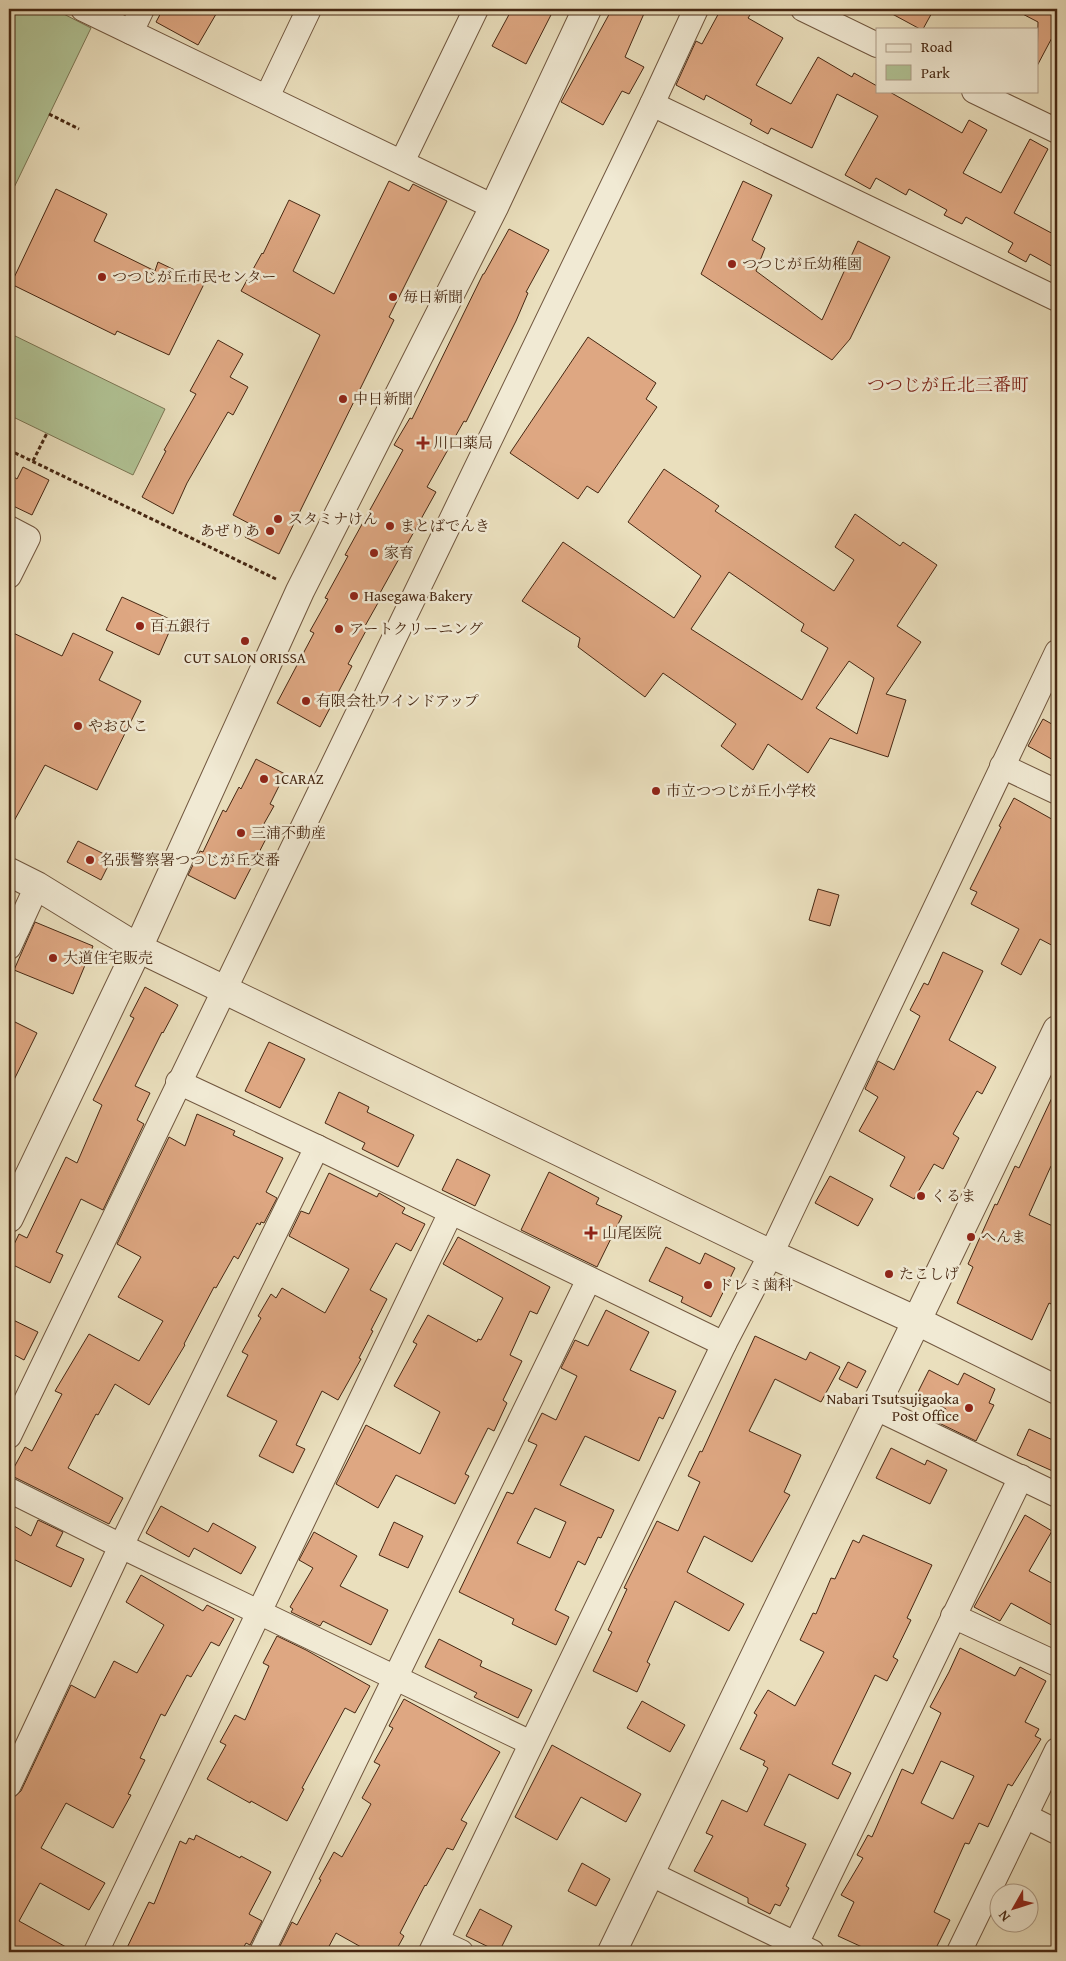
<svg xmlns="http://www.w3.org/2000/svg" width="1066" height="1961" font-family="'Gentium Book Plus','Noto Serif JP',serif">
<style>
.green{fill:#b1c395;stroke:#7c7654}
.building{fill:#dea782;stroke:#472813;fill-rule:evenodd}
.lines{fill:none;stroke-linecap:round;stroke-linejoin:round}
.minor-casing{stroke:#70563e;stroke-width:26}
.tertiary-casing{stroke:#70563e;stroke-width:30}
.path{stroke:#472813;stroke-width:3;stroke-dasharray:4 2.5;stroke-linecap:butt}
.minor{stroke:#f1ead4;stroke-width:24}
.tertiary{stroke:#f1ead4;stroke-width:28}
.poi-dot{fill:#8f2418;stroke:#f1ead4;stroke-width:2}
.labels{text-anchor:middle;stroke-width:5;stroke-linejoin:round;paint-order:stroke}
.poi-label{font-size:15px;fill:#472813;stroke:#f1ead4;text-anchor:start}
.quarter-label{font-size:18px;fill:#7a1f14;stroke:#f1ead4}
</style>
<rect width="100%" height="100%" fill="#eadfbd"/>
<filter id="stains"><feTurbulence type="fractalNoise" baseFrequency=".004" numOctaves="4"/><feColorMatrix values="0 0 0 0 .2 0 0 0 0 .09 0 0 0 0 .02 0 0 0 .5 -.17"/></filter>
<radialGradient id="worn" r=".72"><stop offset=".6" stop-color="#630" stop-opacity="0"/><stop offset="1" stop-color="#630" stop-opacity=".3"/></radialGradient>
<g class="green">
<path d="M9,9h45l37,19 -82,170z"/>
<path d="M9,333l156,76 -32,66 -124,-60z"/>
</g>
<g class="building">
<path d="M163,9h56l-21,36 -42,-23z"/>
<path d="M512,9h42l-28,55 -34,-18z"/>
<path d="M612,9h34l-21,48 19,10 -15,27 -7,-3 -19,34 -42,-23z"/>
<path d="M721,9h17l12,6 -2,3 35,20 -27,47 35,19 27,-47 34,20 2,-4 23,13v5h11l74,42 7,-13 18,10 -24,43 38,20 29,-54 18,10 -34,64 43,23v33l-27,-15 -4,8 -18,-10 5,-9 -47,-26 -4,7 -18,-9 3,-5 -38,-21 -3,6 -30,-17 -6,11 -25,-14 33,-59 -41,-22 -25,54 -41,-20 -3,6 -18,-10 2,-4 -46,-25 -2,5 -28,-15 20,-44 6,3z"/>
<path d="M883,9h51l-11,20h-3z"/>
<path d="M1013,9h44v24l-2,-1 -18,34 1,-44z"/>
<path d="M389,181l20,10 4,-7 34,17 -58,116 5,3 -115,234 -34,-17 7,-12 -19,-10 87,-180 -79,-44 21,-38 1,1 26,-54 31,15 -27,56 41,23z"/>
<path d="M743,181l29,14 -20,45 13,8 -9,23 66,49 36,-79 32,16 -40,82 -18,21 -131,-86z"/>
<path d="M56,189l51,25 -13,27 61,30 3,-9 46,22 -35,71 -52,-24 -2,4 -104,-51z"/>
<path d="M509,229l40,21 -23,42 2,1 -12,28 -50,101 -2,-1 -37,66 9,5 -56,101 3,1 -18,32 3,1 -20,37 4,2 -32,61 -43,-24 37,-70 -4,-2 18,-32 -3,-1 23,-42 -3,-1 58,-105 -9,-5 16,-27 2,1 71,-145h1z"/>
<path d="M588,337l68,46 -10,16 11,8 -59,86 -11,-7 -9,13 -68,-46z"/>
<path d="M218,340l25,14 -13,23 18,10 -15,28 -5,-3 -41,71 -14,31 -31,-17 24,-46 -2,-1 32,-56 -6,-3z"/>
<path d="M23,467l26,13 -17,35 -23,-11v-30l8,5z"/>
<path d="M664,469l55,37 -4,5 119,80 20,-31 -19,-13 20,-33 45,32 3,-4 34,23 -40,61 24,16 -35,52 20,6 -18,57 -58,-19 -22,35 -40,-29 -15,26 -32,-24 15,-22 -73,-51 -18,24 -67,-50 2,-9 -58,-37 41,-59 111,76 27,-42 -73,-54zM729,572l75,52 -3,7 27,17 -26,52 -111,-71zM849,661l25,17 -17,56 -41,-26z"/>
<path d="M122,597l52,24 -15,34 -53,-25z"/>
<path d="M9,631l53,25 11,-23 40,19 -14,28 42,21 -44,89 -52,-25 -36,65z"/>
<path d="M1043,719l14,8v35l-29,-16z"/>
<path d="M256,759l29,15 -15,30 4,2 -13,23 8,4 -34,66 -47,-24 12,-24 3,1 20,-42 3,2 13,-25 2,2z"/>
<path d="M1014,798l43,24v126l-17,-9 -19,36 -20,-11 18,-35 -48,-25 6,-12 -7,-3 31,-62 -2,-1z"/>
<path d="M78,841l34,17 -11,22 -34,-18z"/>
<path d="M818,889l21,6 -9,31 -21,-6z"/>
<path d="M35,922l58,24 -20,48 -59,-24z"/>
<path d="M943,952l40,19 -34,69 47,27 -14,27 -5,-3 -24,43 6,4 -16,31 -9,-5 -20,35 -24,-13 15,-29 -46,-26 19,-34 -13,-8 13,-28 16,9 26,-54 -10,-6 14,-27 4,2z"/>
<path d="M145,987l33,18 -15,28 -1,-1 -27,54 15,7 -13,27 7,4 -41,86 -22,-11 -25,53 7,3 -13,28 -41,-20v-8l10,-21 8,4 39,-81 11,6 25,-58 -9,-5 41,-82 -4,-2z"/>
<path d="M9,1019l28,14 -28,57z"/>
<path d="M269,1042l36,17 -25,49 -35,-17z"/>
<path d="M1057,1087v82l-6,-3 -22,49 28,13v62l-6,14 -2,-1 -17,37 -75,-37 16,-36 -5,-3 27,-60 2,1 18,-39 4,2z"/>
<path d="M339,1092l30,15 -2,5 47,23 -16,32 -36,-18 3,-6 -40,-20z"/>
<path d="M197,1114l38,17 -2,4 50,23 -17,34 11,6 -13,25 -3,-1 -1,3 -3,-2 -19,36 -4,-3 -18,32 -2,-1 -30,57 1,1 -36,60 -34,-21 -17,31 -2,-1 -28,54 55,30 -14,26 -99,-49 15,-28 7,4 30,-57 -7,-3 34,-57 50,27 24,-40 -45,-24 23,-40 -24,-13 52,-107 16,9z"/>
<path d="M457,1159l33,16 -15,31 -33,-16z"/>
<path d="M549,1172l50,26 -3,6 26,12 -25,51 -76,-37z"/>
<path d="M329,1173l48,24 2,-4 26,15 -3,5 23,11 -14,27 -15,-8 -26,47 17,9 -16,31 2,1 -14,27 2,1 -23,41 -16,-9 -26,54 9,4 -12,24 -34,-17 18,-35 -50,-25 21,-41 -6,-3 19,-34 -3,-2 13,-22 5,4 6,-10 43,25 24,-44 -60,-33 12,-25 8,3z"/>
<path d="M830,1176l43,23 -15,27 -43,-23z"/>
<path d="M458,1237l92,50 -13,27 -7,-3 -20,44 12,6 -19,39 4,3 -13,28 -6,-3 -23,46 4,2 -14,28 -59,-29 -18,33 -42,-24 30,-59 54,29 20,-42 -46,-26 23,-42 -4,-2 15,-27 49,27 1,-3 3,1 22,-42 -60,-34z"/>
<path d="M666,1247l34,17 5,-11 30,15 -24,49 -30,-15 2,-5 -34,-16z"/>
<path d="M606,1310l43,22 -19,38 46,21 -13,28 -4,-2 -20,44 -54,-25 -25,49 54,25 -13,28 -3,-1 -13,28 -7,-4 -23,49 14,7 -13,28 -44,-21 2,-5 -55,-27 48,-100 6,2 24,-49 -9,-4 14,-28 14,7 21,-44 -16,-8 14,-28 13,6zM535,1508l31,14 -16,36 -33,-15z"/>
<path d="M9,1318l29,14 -14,28 -15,-8z"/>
<path d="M755,1336l51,24 4,-8 30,15 -19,35 -46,-23 -26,52 52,24 -17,37 6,3 -38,67 -48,-26 -17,36 57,32 -15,27 -54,-30 -28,61 3,2 -13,28 -44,-21 19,-39 -4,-2 19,-41 -3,-1 33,-67 21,10 22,-49 -12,-6 12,-25 2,1z"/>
<path d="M848,1362l18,9 -9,17 -18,-9z"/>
<path d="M929,1370l29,15 6,-12 31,16 -6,14 5,2 -18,36 -37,-18 7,-14 -29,-15z"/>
<path d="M1029,1429l28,13v31l-40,-18z"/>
<path d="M891,1448l34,17 2,-5 20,10 -17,34 -54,-26z"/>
<path d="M161,1506l47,26 5,-9 43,24 -15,27 -47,-26 -5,9 -43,-24z"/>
<path d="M1025,1515l27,16 -23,40 28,15v42l-46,-25 -11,18 -26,-14z"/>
<path d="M38,1520l25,12 -7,14 28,13 -13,28 -62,-30v-34l22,13z"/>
<path d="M394,1522l29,14 -15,32 -29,-13z"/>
<path d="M314,1532l43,24 -17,30 48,24 -17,35 -48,-24 -3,5 -29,-14 2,-3 -3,-2 23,-39 -14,-8z"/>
<path d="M863,1535l69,30 -25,53 4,2 -18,37 5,3 -11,21 -12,-6 -43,89 19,9 -13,26 -49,-25 -25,51 42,19 -20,42 3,2 -9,18 -5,-2 -5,10 -22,-11v-5l-54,-27 19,-35 -7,-3 16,-33 25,12 21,-44 -5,-3 2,-4 -25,-12 17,-34 -3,-2 14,-23 27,16 29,-54 -24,-12 13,-27 3,1 15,-36 4,1 18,-39 6,3z"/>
<path d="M141,1575l62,36 4,-6 27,14 -15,27 -8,-4 -20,35 -4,-2 -22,41 -4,-2 -21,44 5,2 -17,34 3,1 -18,33 -47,-25 -25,45 64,35 -16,27 -49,-27 -21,38 56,31h-66v-146l4,-8 8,-7 50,-106 24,13 19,-37 23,12 27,-48 -38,-23z"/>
<path d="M277,1636l29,14 64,36 -15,27 -10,-5 -43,80 2,1 -17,32 -36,-20 -1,2 -43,-24 19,-34 -6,-3 15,-27 10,5 24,-54 -6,-3z"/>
<path d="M439,1639l43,22 -2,5 52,24 -14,28 -44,-21 3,-4 -52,-26z"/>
<path d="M960,1648l55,28 5,-9 26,14 -21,41 14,7 -4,7 6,3 -29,47 -4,-2 -20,43 -9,-4 -10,21 -4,-1 -31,69 16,8 -16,32h-61l-35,-16 16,-34 -13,-7 22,-37 -6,-3 11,-20 4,2 30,-68 11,5 28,-61 -11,-6 19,-35zM941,1761l33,15 -21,43 -32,-16z"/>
<path d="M404,1699l96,53 -39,68 6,3 -14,27 -6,-2 -21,38 -1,-1 -25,48 4,3 -9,16h-25l-34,-19 -10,19h-44l-4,-2 14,-28 5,3 24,-45 -2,-1 15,-27 8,5 29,-53 -9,-6 18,-33 -6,-3 19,-34 -4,-2z"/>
<path d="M642,1701l43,24 -15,27 -43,-24z"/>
<path d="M552,1745l89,49 -15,28 -45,-25 -24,43 -42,-23z"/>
<path d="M196,1835l44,23 1,-2 30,16 -22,42 13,7 -12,24 -4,-2 -5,9h-116l24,-50 5,2 26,-63 6,3 3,-6 5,2z"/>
<path d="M582,1863l28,16 -14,27 -28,-15z"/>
<path d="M480,1909l32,17 -13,26 -33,-16z"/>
</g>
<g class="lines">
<g class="minor-casing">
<g id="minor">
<path d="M83,9l411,198"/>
<path d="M803,9l74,36"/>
<path d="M131,32l11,-23"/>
<path d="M974,91l83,40"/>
<path d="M267,97l42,-88"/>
<path d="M652,104l405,195"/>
<path d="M402,162l74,-153"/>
<path d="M9,528l19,10 -19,38"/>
<path d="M1002,766l55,26"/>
<path d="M9,947l28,-61"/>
<path d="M178,1082l139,65 407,197"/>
<path d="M876,1408l181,87"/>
<path d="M9,1436l643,-1332 44,-95"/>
<path d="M9,1490l112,56 410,197"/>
<path d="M953,1616l104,48"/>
<path d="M9,1785l112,-239 196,-399"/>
<path d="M1025,1816l32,16"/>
<path d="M649,1873l163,79"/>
<path d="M437,1941l24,11"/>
<path d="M796,1944l225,-467"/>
<path d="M96,1952l355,-740"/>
<path d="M262,1952l327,-673"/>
<path d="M431,1952l293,-608 47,-90 286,-602"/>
<path d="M959,1952l98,-202"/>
</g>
</g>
<g class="tertiary-casing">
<g id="tertiary">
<path d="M9,872l28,14 101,62 633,306 146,67 140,69"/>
<path d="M9,1218l129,-270 162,-357 194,-384 93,-198"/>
<path d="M612,1952l445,-922"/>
</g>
</g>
<g class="path">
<path d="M49,114l30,15"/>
<path d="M9,450l269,130"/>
<path d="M33,461l14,-28"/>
</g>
<use href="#minor" class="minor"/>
<use href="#tertiary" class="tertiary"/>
</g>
<g class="poi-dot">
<circle cx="732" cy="264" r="5"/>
<circle cx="102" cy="277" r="5"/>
<circle cx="393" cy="297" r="5"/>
<circle cx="343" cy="399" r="5"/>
<path d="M420.5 435.5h5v5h5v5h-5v5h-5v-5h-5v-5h5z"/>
<circle cx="278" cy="519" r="5"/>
<circle cx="390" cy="526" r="5"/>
<circle cx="270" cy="531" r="5"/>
<circle cx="374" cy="553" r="5"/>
<circle cx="354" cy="596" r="5"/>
<circle cx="140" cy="626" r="5"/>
<circle cx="339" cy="629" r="5"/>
<circle cx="245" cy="641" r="5"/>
<circle cx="306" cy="701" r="5"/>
<circle cx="78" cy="726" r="5"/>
<circle cx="264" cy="779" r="5"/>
<circle cx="656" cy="791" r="5"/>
<circle cx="241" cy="833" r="5"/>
<circle cx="90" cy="860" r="5"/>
<circle cx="53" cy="958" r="5"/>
<circle cx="921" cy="1196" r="5"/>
<path d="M588.5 1225.5h5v5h5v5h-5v5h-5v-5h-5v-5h5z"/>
<circle cx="971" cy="1237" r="5"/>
<circle cx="889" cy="1274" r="5"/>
<circle cx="708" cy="1285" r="5"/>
<circle cx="969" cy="1408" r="5"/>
</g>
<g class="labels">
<g class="poi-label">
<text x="742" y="269">つつじが丘幼稚園</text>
<text x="112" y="282">つつじが丘市民センター</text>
<text x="403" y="302">毎日新聞</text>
<text x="353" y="404">中日新聞</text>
<text x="433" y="448">川口薬局</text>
<text x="288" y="524">スタミナけん</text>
<text x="400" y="531">まとばでんき</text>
<text x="260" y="536" text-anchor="end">あぜりあ</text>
<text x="384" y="558">家育</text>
<text x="364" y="601">Hasegawa Bakery</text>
<text x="150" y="631">百五銀行</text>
<text x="349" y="634">アートクリーニング</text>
<text x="245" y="663" text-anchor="middle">CUT SALON ORISSA</text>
<text x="316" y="706">有限会社ワインドアップ</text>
<text x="88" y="731">やおひこ</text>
<text x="274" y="784">1CARAZ</text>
<text x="666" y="796">市立つつじが丘小学校</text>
<text x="251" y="838">三浦不動産</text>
<text x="100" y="865">名張警察署つつじが丘交番</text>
<text x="63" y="963">大道住宅販売</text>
<text x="931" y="1201">くるま</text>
<text x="602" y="1238">山尾医院</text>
<text x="981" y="1242">へんま</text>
<text x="899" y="1279">たこしげ</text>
<text x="718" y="1290">ドレミ歯科</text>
<text x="959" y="1404" text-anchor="end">Nabari Tsutsujigaoka<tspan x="959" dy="17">Post Office</tspan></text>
</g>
<g class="quarter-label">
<text x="948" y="391">つつじが丘北三番町</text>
</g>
</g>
<rect width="1066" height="1961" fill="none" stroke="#eadfbd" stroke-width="30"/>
<rect x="10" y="10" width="1046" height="1941" fill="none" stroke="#472813" stroke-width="2.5"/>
<rect x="15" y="15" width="1036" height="1931" fill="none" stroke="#472813"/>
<rect x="876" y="28" width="162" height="65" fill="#f1ead4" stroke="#ad9c87"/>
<rect x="886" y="44" width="25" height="8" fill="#f1ead4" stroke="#ad9c87"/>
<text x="921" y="52" font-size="15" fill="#472813">Road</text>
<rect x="886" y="65" width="25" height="15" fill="#b1c395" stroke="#ad9c87"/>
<text x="921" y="78" font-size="15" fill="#472813">Park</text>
<g transform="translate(1014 1908) rotate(231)"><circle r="24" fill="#f1ead4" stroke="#ad9c87"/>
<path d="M0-4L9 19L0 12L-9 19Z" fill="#8f2418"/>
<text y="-8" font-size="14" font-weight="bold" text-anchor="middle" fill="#472813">N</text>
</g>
<rect width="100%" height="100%" filter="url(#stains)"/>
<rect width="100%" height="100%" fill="url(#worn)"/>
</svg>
